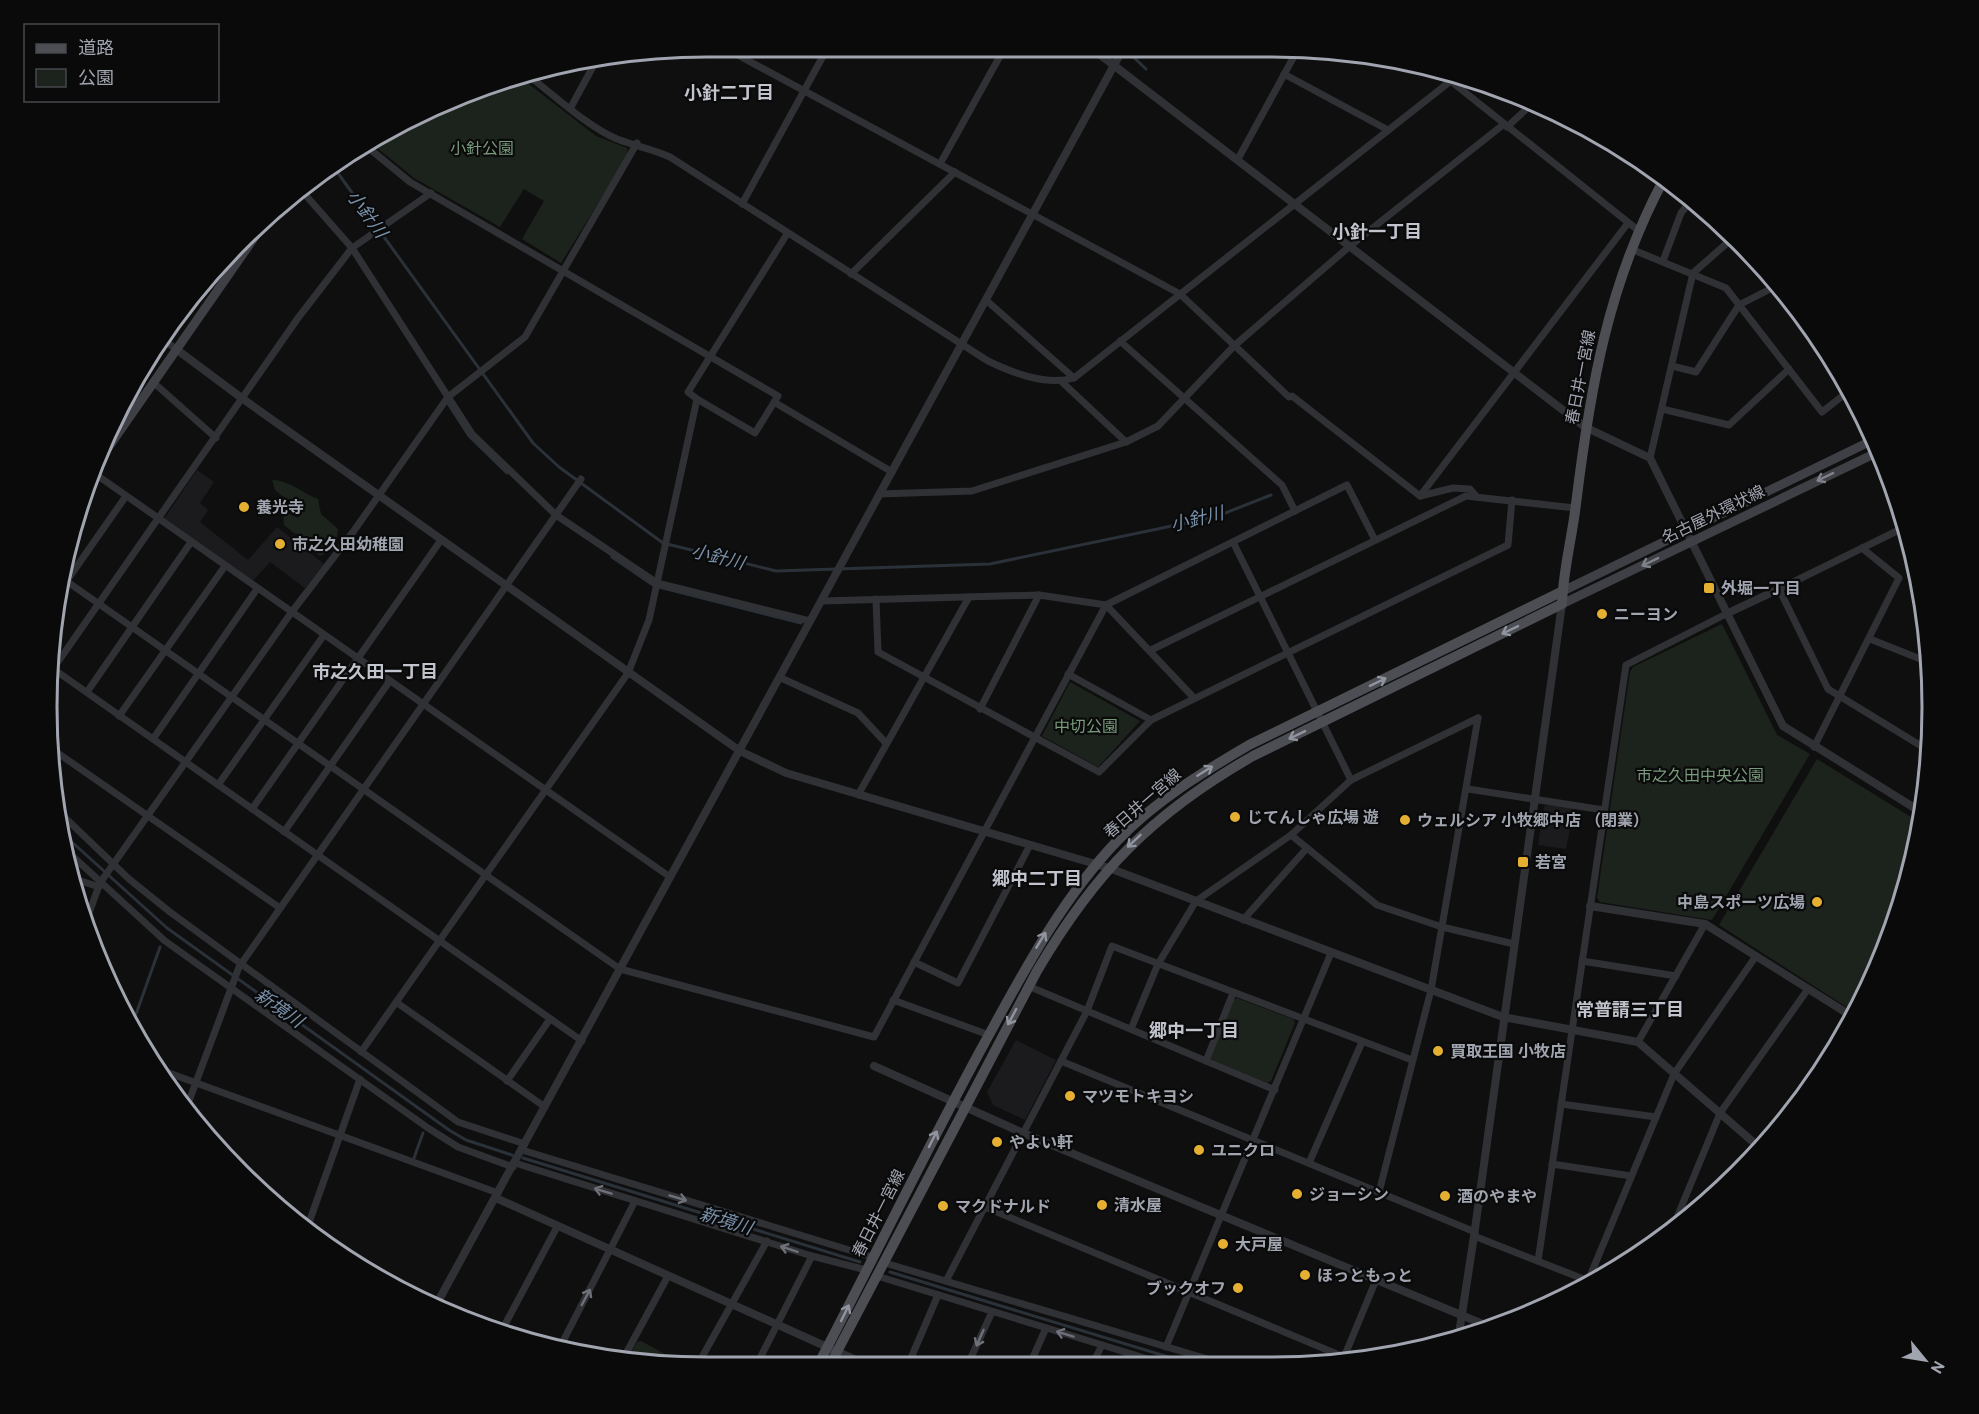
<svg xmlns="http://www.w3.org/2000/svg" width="1979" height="1414" font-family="Overpass,'Noto Sans JP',sans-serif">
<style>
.built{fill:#1b1b1d}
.green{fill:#1c231d}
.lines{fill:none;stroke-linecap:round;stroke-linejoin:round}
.stream{stroke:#2a3138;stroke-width:3}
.minor{stroke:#303135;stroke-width:7}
.tertiary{stroke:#303135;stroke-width:8}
.secondary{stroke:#3f4045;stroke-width:9}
.primary{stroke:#4d4e54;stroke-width:10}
.oneway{stroke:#7f828b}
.oneway2{stroke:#90949e}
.oneway3{stroke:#6e7179}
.poi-dot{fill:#e5b032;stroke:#0a0a0b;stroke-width:2}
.labels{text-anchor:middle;stroke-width:4.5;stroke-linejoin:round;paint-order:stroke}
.park-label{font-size:16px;fill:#799b7c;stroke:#0a0a0b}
.street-label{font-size:16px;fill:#a1a5b0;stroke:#0a0a0b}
.poi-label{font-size:16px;font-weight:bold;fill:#a1a5b0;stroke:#0a0a0b;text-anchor:start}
.neighbourhood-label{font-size:18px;font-weight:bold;fill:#c2c4cd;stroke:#0a0a0b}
.water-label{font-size:18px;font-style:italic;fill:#7991aa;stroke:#0a0a0b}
.rim{fill:none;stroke:#a1a5b0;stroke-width:3}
</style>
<rect width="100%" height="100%" fill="#0f0f10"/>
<g class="built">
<path d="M197,470l17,12 -14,21 8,7 -8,12 48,38 29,-33 47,37 -19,24 -35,-26 -18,20 -88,-63z"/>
<path d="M1550,804l24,3 -8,42 -28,-4 6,-38z"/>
<path d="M1016,1040l40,20 -31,60 -32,-15 -6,-13z"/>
</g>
<g class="green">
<path d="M517,75l79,61 31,12 1,7 -67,108 -39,-24 22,-38 -20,-12 -24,38 -86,-49 -44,-36 84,-45z"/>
<path d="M272,480c17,0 30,13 46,19l3,15 17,15c-1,13 -5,22 -18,27l-10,-8 -2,-10 -14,-5 -10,-8 -1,-14 15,7 4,-6 -27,-22z"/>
<path d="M1722,624l55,111 33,19 -98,166 -112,-18 -3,-4 33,-226 3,-5z"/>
<path d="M1070,682l70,39 -42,46 -56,-31z"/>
<path d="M1817,759l102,63 -9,56 -46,121 -8,14 -137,-88z"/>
<path d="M1237,998l56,21 2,4 -24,58 -4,2 -56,-24 -1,-4 23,-55z"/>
<path d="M641,1341l46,25h-23l-37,-6 10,-18z"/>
</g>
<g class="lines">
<g class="stream">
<path d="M1124,48l22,21"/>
<path d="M332,165l201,278 26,24 104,76 113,28 214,-7 225,-47 56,-22"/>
<path d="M447,402l22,34 38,37"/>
<path d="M612,557l41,28"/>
<path d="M659,587l142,36"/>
<path d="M63,834l104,94 282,202 17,10 46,15"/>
<path d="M131,1028l29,-81"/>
<path d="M414,1158l9,-25"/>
<path d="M523,1158l337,104"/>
<path d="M890,1272l298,91"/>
</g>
<g class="minor">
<path d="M723,47l457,247 109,103 3,-1 128,100 208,-273"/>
<path d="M1437,70l202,161"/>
<path d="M525,73c27,20 61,53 92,66 18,7 36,10 53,18l318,204c25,12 58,25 86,17l383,-302"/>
<path d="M1284,74l104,56"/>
<path d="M571,107l25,-46"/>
<path d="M1507,127l27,-25"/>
<path d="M365,145l45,37 368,214 -23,37 -58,-34"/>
<path d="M1238,159l60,-110"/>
<path d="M940,164l65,-117"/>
<path d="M302,191l50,57 120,186 84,81 101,68 153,38"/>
<path d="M742,204l86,-157"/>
<path d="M1729,241l35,26"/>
<path d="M1631,249l95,39 96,124 28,-22"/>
<path d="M1663,261l18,-48 11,-14"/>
<path d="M851,274l104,-102"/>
<path d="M986,300l88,78"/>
<path d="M164,340l12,9"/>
<path d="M1120,341l162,144 13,26"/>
<path d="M1672,366l24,6 43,-67 39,-20"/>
<path d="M153,382l63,56"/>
<path d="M1062,382l64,60"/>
<path d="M774,402l118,70"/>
<path d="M1662,409l67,16 60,-56"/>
<path d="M1650,458l43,-185 41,-36"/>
<path d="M91,471l579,406"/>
<path d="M879,494l93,-3 154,-49 32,-16 76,-80 116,-100 154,-122"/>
<path d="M1420,496l33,-8 17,1 6,7"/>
<path d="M1905,527l-126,62 49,100 103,63"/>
<path d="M1233,542l118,238"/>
<path d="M62,578l558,391 254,68 232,-432 241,-120 28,55"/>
<path d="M59,592l67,-96"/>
<path d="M876,599l2,53 221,120 52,-52 357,-175 4,-45"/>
<path d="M822,601l217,-6 67,10 88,93"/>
<path d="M1870,639l58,23"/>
<path d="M1151,650l315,-154 109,12"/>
<path d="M52,668l530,373"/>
<path d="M53,669l245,-351 54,-70 79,-55"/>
<path d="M1068,674l83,46"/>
<path d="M781,678l77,35 27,29"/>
<path d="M87,692l104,-150"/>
<path d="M980,709l59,-114"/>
<path d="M119,716l106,-150"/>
<path d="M153,739l104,-150"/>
<path d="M1814,747l85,-169 -37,-30"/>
<path d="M52,749l228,159"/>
<path d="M218,785l106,-150"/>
<path d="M1468,789l136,21"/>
<path d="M858,795l111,-198"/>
<path d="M252,809l189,-269"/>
<path d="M57,810l72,69 41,33 288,210 67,22"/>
<path d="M284,832l105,-150"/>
<path d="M1291,835l86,70 65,22 72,17"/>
<path d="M68,852l97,89 263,187 30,19 55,20"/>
<path d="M75,879l24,8"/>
<path d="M1243,920l64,-72"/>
<path d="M86,921l14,-38 12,-17 179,-253 62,-81 95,-135 77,-60 112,-194"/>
<path d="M1582,961l94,15"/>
<path d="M914,962l44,21 72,-138"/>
<path d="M1028,986l247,104"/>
<path d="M893,1000l96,35"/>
<path d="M396,1002l149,105"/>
<path d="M1131,1029l27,-65 38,-63 95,-66 60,-55 127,-62"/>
<path d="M1638,1042l67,-118"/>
<path d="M361,1052l267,-379 21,-53 48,-221 -9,-7 99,-158"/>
<path d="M1061,1061l414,171"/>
<path d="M1206,1061l27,-68"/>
<path d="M158,1069l340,124"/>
<path d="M507,1081l43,-62"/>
<path d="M1561,1104l95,13"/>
<path d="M186,1109l53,-142 342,-488"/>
<path d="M522,1150l350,107"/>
<path d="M515,1163l297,93 54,14"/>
<path d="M1309,1163l53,-121"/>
<path d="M1552,1164l79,12"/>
<path d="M1379,1192l52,-202 47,-272"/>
<path d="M985,1207l359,150"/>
<path d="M1673,1227l47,-114 88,-124"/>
<path d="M306,1231l54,-152"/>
<path d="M1474,1236l117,46"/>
<path d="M1538,1261l88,-596 102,-52"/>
<path d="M885,1263l336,100"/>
<path d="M877,1276l284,87"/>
<path d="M946,1281l141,-270 25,-65 300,114"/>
<path d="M1588,1281l86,-207 82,-118"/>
<path d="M501,1332l56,-105"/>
<path d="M1166,1347l165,-394"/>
<path d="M559,1349l76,-148"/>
<path d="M623,1359l45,-83"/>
<path d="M1342,1362l34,-82"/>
<path d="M1093,1363l9,-18"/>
<path d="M968,1364l24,-52"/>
<path d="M1030,1364l16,-36"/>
<path d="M908,1365l30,-70"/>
<path d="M697,1366l70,-125"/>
<path d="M756,1366l56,-110"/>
</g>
<g class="tertiary">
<path d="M1090,47l495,380 65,31 133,268 138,86"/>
<path d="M176,349l67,50 497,352 46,22 323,95 394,149 135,25 122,106"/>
<path d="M1728,613l51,-24"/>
<path d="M1590,906l115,18 148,93"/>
<path d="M874,1066l149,67 467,194"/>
<path d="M496,1198l371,167"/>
<path d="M435,1307l689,-1260"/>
<path d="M1458,1340l16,-104 88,-632"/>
</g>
<g class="secondary">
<path d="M92,471l171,-246"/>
<path d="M1563,591l310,-151"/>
<path d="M1562,604l316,-152"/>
</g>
<g class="primary">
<path d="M818,1365c56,-107 109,-217 167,-323 39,-71 76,-142 132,-201 38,-40 86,-69 132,-96l314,-154"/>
<path d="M830,1365l207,-394c58,-99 116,-158 216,-215l309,-152c1,-33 10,-66 14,-100 14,-115 32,-221 88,-325"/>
</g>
</g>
<defs><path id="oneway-shaft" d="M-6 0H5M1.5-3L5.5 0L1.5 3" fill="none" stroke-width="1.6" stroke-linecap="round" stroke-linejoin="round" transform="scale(1.5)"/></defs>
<g class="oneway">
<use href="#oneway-shaft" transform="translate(1825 477) rotate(154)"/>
<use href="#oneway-shaft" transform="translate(1650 562) rotate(154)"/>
</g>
<g class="oneway2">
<use href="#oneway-shaft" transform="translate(1510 630) rotate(154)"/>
<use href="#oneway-shaft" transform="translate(1378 682) rotate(-26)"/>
<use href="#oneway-shaft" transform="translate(1297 735) rotate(154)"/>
<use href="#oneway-shaft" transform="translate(1205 771) rotate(-32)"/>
<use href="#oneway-shaft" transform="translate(1134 841) rotate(137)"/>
<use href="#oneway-shaft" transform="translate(1041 940) rotate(-59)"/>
<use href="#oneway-shaft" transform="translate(1012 1017) rotate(118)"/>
<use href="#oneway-shaft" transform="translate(933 1139) rotate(-63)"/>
<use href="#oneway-shaft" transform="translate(845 1313) rotate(-64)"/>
</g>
<g class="oneway3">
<use href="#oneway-shaft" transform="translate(603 1191) rotate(-163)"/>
<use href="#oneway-shaft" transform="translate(678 1198) rotate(17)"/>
<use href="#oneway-shaft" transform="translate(789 1249) rotate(-162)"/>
<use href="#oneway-shaft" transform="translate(586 1297) rotate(-62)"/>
<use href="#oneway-shaft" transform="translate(1065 1334) rotate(-163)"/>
<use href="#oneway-shaft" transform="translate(980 1338) rotate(114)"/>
</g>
<g class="poi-dot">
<circle cx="244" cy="507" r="6"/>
<circle cx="280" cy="544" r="6"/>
<rect x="1703" y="582" width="12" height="12" rx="3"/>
<circle cx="1602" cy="614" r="6"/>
<circle cx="1235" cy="817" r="6"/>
<circle cx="1405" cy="820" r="6"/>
<rect x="1517" y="856" width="12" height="12" rx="3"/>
<circle cx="1817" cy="902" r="6"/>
<circle cx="1438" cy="1051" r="6"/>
<circle cx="1070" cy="1096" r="6"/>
<circle cx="997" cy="1142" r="6"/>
<circle cx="1199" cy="1150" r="6"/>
<circle cx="1297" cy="1194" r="6"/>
<circle cx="1445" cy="1196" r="6"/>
<circle cx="1102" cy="1205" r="6"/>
<circle cx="943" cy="1206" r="6"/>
<circle cx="1223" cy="1244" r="6"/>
<circle cx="1305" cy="1275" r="6"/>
<circle cx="1238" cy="1288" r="6"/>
</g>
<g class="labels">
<g class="park-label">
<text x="482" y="154">小針公園</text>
<text x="1086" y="732">中切公園</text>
<text x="1700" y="781">市之久田中央公園</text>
</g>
<g class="street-label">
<text transform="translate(1580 377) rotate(-79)" y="6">春日井一宮線</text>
<text transform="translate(1713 514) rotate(-26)" y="6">名古屋外環状線</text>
<text transform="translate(1142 803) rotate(-41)" y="6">春日井一宮線</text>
<text transform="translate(878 1213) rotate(-63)" y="6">春日井一宮線</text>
</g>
<g class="poi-label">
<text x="256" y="513">養光寺</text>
<text x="292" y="550">市之久田幼稚園</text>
<text x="1721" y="594">外堀一丁目</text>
<text x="1614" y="620">ニーヨン</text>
<text x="1247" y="823">じてんしゃ広場 遊</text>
<text x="1417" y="826">ウェルシア 小牧郷中店 （閉業）</text>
<text x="1535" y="868">若宮</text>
<text x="1805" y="908" text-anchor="end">中島スポーツ広場</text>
<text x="1450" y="1057">買取王国 小牧店</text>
<text x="1082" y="1102">マツモトキヨシ</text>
<text x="1009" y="1148">やよい軒</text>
<text x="1211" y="1156">ユニクロ</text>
<text x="1309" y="1200">ジョーシン</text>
<text x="1457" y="1202">酒のやまや</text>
<text x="1114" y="1211">清水屋</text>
<text x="955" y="1212">マクドナルド</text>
<text x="1235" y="1250">大戸屋</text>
<text x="1317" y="1281">ほっともっと</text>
<text x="1226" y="1294" text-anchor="end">ブックオフ</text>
</g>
<g class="neighbourhood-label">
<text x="729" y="99">小針二丁目</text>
<text x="1377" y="238">小針一丁目</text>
<text x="375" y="678">市之久田一丁目</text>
<text x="1037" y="885">郷中二丁目</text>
<text x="1630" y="1016">常普請三丁目</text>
<text x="1194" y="1037">郷中一丁目</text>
</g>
<g class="water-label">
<text transform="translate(367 214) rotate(54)" y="6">小針川</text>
<text transform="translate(1197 519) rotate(-14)" y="6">小針川</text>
<text transform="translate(718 557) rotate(14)" y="6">小針川</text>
<text transform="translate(279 1008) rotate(35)" y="6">新境川</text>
<text transform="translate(726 1221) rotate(17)" y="6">新境川</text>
</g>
</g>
<path d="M0 0H1979V1414H0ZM707 57H1272A650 650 0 0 1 1922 707V707A650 650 0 0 1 1272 1357H707A650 650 0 0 1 57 707V707A650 650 0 0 1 707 57Z" fill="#0a0a0b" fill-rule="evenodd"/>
<path class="rim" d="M707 57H1272A650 650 0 0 1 1922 707V707A650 650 0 0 1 1272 1357H707A650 650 0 0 1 57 707V707A650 650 0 0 1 707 57Z"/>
<rect x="24" y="24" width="195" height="78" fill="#0a0a0b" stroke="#46484d" stroke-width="1.5"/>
<rect x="36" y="44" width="30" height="9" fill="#4d4e54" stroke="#46484d" stroke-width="1.5"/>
<text x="78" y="54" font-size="18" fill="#a1a5b0">道路</text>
<rect x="36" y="69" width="30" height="18" fill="#1c231d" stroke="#46484d" stroke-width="1.5"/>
<text x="78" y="84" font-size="18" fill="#a1a5b0">公園</text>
<g transform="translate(1925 1360) rotate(120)" stroke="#0a0a0b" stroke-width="4.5" paint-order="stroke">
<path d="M0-4.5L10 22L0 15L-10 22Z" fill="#a1a5b0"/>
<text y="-9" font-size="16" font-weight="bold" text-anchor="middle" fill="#a1a5b0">N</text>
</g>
</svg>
